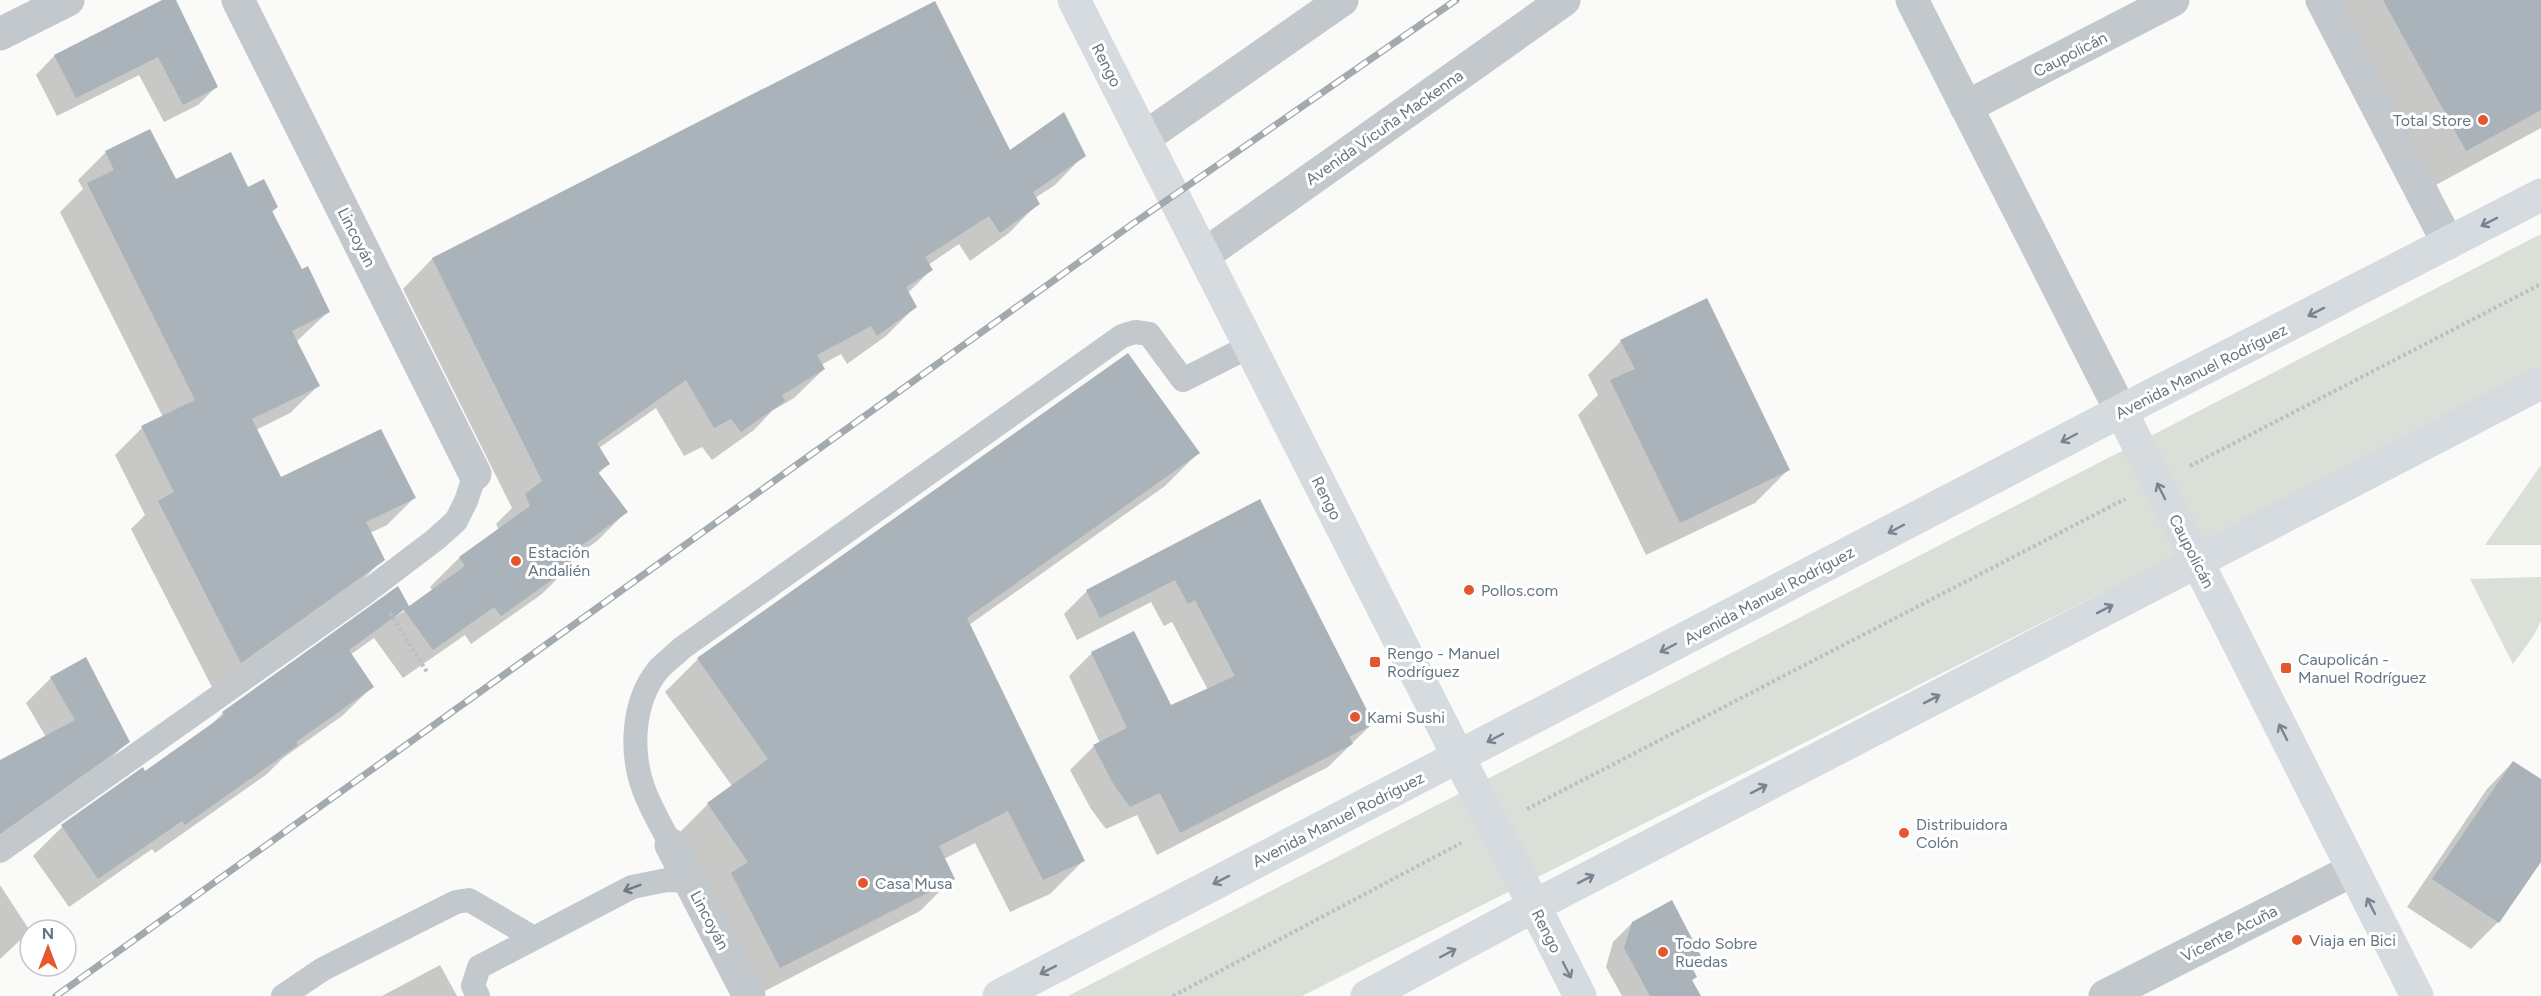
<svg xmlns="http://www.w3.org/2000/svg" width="2541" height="996" font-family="Figtree,sans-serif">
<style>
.green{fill:#dadfd7}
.shadow{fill:#0003}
.building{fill:#aab3b9}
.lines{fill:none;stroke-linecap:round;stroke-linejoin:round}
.path{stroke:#bbbfc2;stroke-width:4;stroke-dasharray:3 3;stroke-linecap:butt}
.lane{stroke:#c3c8cc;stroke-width:24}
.street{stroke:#c3c8cc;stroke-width:33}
.secondary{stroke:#d6dbdf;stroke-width:33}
.rail-casing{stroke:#a2aab0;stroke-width:7}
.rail{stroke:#fff;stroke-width:4.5;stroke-dasharray:14;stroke-linecap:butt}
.oneway{stroke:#768591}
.oneway2{stroke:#6a7a87}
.poi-dot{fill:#e4572e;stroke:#fff;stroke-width:2}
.labels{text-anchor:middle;stroke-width:6;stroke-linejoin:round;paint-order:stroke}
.street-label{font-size:16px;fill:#657683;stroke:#fff}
.poi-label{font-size:16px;fill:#657683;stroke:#fff;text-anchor:start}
</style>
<rect width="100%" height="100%" fill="#fafaf8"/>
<g class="green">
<path d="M2541,234v137l-1239,625h-234z"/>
<path d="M2541,465v80h-56z"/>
<path d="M2541,577v44l-7,14 -21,29 -43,-85z"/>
</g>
<g class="shadow">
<path d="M166,0h8l42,87 -18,18 -34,17 -25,-47 -82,41 -21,-41 18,-19z"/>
<path d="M2317,0h224v128l-118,64z"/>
<path d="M935,3l74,149 75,3 -29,30 -20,13 3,5 -29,30 -39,28 -11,-17 -31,21 3,5 -23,23 7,14 -29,29 -39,28 -6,-10 -20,11 3,4 -30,29 -22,13 -18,19 -42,30 -10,-13 -18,9 -28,-48 -57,40 9,16 -10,10 28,38 -29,29 -28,20 2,4 -29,29 -71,50 -6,-9 -62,43 -29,-40 -24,17 22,32 -30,29 -59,42 -16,16 -112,79 -3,-4 -83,58 -36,-51 29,-29 81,-58 2,4 62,-44 16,-16 180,-101 30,-21 -3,-4 29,-29 40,-28 -3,-6 16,-16 -109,-219 29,-30z"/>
<path d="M106,152l69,29 73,8 29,18 -6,6 30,58 27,41 -32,30 22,44 -28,27 -34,17 25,48 133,20 -27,27 -17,8 13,26 -27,28 -143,102 -82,-160 14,-14 -30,-60 27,-27 21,-11 -103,-205 23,-23 -5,-9z"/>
<path d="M1621,341l168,128 -34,34 -109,52 -68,-140 20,-20 -10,-20z"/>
<path d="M1198,453l-33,33 -196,139 114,236 -33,33 -40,18 -35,-69 -31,16 9,19 -33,33 -165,85 -80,-159 33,-33 24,-18 -67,-94 33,-33z"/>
<path d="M1260,501l113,222 -45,44 -171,88 -20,-40 -31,14 -15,-20 -21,-39 23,-23 7,-4 -31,-67 23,-23 79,54 37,-17 -36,-68 -8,4 -13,-24 -74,38 -13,-26 23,-23z"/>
<path d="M51,678l77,63 -24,25 -104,73v-77l46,-25 -20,-34z"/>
<path d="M2513,762l28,19v78l-43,63 -27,27 -64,-42 80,-118z"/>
<path d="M0,885l30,46 -30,28z"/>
<path d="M1632,923l67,32 -10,10 6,12 -4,4 4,15h-73l-16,-29 7,-25z"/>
<path d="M440,965l17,31h-75z"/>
</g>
<g class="building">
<path d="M162,0h14l42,87 -35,18 -25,-48 -82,41 -22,-43z"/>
<path d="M2383,0h158v110l-75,41z"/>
<path d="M935,1l75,149 54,-38 22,44 -53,36 7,12 -40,29 -11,-17 -64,41 8,13 -27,17 11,20 -40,29 -6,-10 -54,29 8,14 -43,26 3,6 -44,31 -10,-13 -17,9 -28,-48 -89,63 13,21 -12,8 30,40 -61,44 6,9 -72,51 -7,-9 -61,43 -29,-40 -55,40 25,37 -78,55 2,3 -113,80 -3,-4 -84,58 -37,-54 82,-58 2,4 79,-56 -2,-3 176,-126 11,20 -4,3 60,-43 -6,-9 71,-51 -5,-12 17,-13 -110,-223z"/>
<path d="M150,129l26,50 55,-27 17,35 16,-8 14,28 -6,4 30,58 6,-3 22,46 -38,19 28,55 -68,33 29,58 100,-48 35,69 -50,24 19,38 -144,103 -83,-162 16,-9 -33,-66 54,-26 -108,-217 27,-13 -9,-19z"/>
<path d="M1707,298l83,172 -110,53 -70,-143 25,-11 -15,-29z"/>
<path d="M1128,353l72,100 -233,165 118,243 -42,19 -35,-69 -69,35 16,33 -175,89 -49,-95 17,-11 -41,-59 61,-44 -71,-101z"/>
<path d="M1260,499l114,225 -25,13 4,7 -173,89 -20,-40 -30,14 -16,-22 -21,-40 34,-17 -36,-76 43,-21 37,74 64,-29 -40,-76 -7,4 -13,-24 -75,38 -14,-28z"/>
<path d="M86,657l44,85 -130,92v-74l75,-40 -25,-43z"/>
<path d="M2513,761l28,18v83l-42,61 -67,-44z"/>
<path d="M1672,900l29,56 -12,6 8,15 -5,3 9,16h-51l-26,-48 8,-26z"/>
</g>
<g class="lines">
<g class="path">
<path d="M2190,466l351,-182"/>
<path d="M390,613l37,59"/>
<path d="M1527,809l598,-310"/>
<path d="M1173,996l288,-153"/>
</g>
<g class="lane">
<path d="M671,845c-9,-18 -20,-36 -27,-55 -14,-37 -12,-88 14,-120 7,-8 17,-15 24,-22l440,-312 13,-4 14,2 34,46 67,-34"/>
<path d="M0,851l361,-255 75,-57 20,-18 10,-20 9,-27"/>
<path d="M283,996l40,-27 133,-67 13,-2 65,38"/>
<path d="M478,996l-5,-10 6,-19 153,-80 35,-7 22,1"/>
</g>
<g class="street">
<path d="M238,0l237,474"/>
<path d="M1912,0l209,411"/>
<path d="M2322,0l126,243"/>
<path d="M0,34l68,-34"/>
<path d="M1966,107l207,-107"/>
<path d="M1144,138l198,-138"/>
<path d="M1204,255l360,-255"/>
<path d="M671,845l78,151"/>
<path d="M2105,996l248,-126"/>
</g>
<g class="secondary">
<path d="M1074,0l506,996"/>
<path d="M2121,411l296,585"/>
<path d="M999,996l1122,-585 420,-216"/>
<path d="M1367,996l167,-90 1007,-523"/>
</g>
<g class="rail-casing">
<path id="rail" d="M56,996l1075,-771 325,-225"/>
</g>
<use href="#rail" class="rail"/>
</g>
<defs><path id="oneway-shaft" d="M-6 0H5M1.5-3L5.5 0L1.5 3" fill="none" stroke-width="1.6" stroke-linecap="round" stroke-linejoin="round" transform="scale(1.5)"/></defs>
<g class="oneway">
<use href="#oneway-shaft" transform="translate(2489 222) rotate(153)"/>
<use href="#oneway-shaft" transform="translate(2316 312) rotate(153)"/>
<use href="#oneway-shaft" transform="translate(2069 438) rotate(152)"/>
<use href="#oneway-shaft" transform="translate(2161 491) rotate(-117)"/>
<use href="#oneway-shaft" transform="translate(1896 529) rotate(152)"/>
<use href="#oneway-shaft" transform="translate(2105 609) rotate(-27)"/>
<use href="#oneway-shaft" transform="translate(1668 648) rotate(152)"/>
<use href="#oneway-shaft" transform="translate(1932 699) rotate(-27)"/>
<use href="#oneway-shaft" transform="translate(2283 732) rotate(-117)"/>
<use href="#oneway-shaft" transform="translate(1495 738) rotate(152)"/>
<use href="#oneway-shaft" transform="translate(1759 789) rotate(-27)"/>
<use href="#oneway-shaft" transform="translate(1586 879) rotate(-27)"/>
<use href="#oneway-shaft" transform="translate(1221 880) rotate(153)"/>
<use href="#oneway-shaft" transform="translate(2371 906) rotate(-117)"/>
<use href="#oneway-shaft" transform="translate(1448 953) rotate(-28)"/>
<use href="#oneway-shaft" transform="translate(1048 970) rotate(153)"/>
<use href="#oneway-shaft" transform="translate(1567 970) rotate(63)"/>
</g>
<use class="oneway2" href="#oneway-shaft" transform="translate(632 888) rotate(159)"/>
<g class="poi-dot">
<circle cx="2483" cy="120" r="6"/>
<circle cx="516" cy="561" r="6"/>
<circle cx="1469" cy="590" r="6"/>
<rect x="1369" y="656" width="12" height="12" rx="3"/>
<rect x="2280" y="662" width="12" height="12" rx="3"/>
<circle cx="1355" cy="717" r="6"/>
<circle cx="1904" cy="833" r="6"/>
<circle cx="863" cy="883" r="6"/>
<circle cx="2297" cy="940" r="6"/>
<circle cx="1663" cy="952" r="6"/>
</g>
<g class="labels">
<g class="street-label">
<text transform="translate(2070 54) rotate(-27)" y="6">Caupolicán</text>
<text transform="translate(1107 65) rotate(63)" y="6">Rengo</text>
<text transform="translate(1384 127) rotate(-35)" y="6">Avenida Vicuña Mackenna</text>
<text transform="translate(357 237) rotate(63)" y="6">Lincoyán</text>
<text transform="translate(2201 371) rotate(-27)" y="6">Avenida Manuel Rodríguez</text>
<text transform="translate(1327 498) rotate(63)" y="6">Rengo</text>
<text transform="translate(2192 551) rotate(63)" y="6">Caupolicán</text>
<text transform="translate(1769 595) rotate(-28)" y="6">Avenida Manuel Rodríguez</text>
<text transform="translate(1338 819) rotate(-27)" y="6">Avenida Manuel Rodríguez</text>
<text transform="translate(710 920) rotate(62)" y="6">Lincoyán</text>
<text transform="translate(1547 931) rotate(63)" y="6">Rengo</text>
<text transform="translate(2229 933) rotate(-27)" y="6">Vicente Acuña</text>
</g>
<g class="poi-label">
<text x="2471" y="126" text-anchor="end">Total Store</text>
<text x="528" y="558">Estación<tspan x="528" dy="18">Andalién</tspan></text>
<text x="1481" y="596">Pollos.com</text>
<text x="1387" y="659">Rengo - Manuel<tspan x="1387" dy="18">Rodríguez</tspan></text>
<text x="2298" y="665">Caupolicán -<tspan x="2298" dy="18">Manuel Rodríguez</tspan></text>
<text x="1367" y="723">Kami Sushi</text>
<text x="1916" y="830">Distribuidora<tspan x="1916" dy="18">Colón</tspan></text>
<text x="875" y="889">Casa Musa</text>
<text x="2309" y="946">Viaja en Bici</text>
<text x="1675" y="949">Todo Sobre<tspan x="1675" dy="18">Ruedas</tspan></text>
</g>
</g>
<g transform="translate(48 948)"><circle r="28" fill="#ffffff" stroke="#c1c8cd" stroke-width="1.5"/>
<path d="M0-4.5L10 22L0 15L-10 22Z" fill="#e4572e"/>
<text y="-9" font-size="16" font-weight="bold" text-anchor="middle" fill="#657683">N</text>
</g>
</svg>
